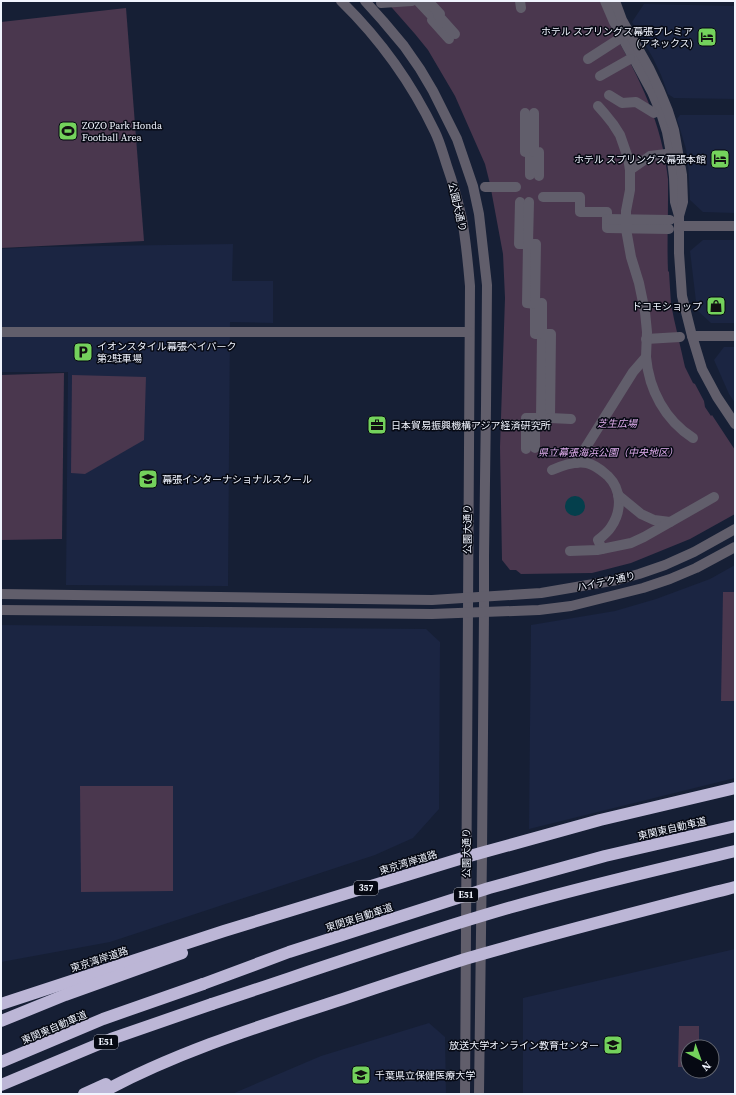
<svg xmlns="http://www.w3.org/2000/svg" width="736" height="1095" font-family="'Source Serif 4','Noto Sans JP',serif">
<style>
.built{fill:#1b2542;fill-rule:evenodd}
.green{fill:#4a374e}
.water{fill:#043f4c}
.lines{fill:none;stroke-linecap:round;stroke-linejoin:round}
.minor{stroke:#615e6b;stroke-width:10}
.highway{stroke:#bcb6d6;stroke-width:12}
.highway-bridge{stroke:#bcb6d6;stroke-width:12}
.labels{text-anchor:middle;stroke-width:3;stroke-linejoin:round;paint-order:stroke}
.shield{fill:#060913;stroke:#aaaeb8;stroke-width:1}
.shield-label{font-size:9px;font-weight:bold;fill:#f0f4fe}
.poi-label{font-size:10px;fill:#f0f4fe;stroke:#060913;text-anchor:start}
.street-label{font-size:10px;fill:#f0f4fe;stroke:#060913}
.park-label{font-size:10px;font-style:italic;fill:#e1aeee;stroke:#060913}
</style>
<rect width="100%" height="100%" fill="#161f35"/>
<g class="built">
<path d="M644,4l91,2v93l-61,-1 -6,-4 -7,-19 -8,-17 -21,-36z"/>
<path d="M680,115h55v98l-32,-1 -13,-12 -2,-38 -2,-13 -9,-30z"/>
<path d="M703,240h32v83h-24l-14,-13 -7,-59z"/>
<path d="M233,244l-1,37h41v42l-43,-1 -2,264 -162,-1 2,-213h-67v-123l35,-2z"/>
<path d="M724,347h11v56l-6,-9 -15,-34z"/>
<path d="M735,565v213l-206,51 2,-204 84,-14 41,-12 54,-20z"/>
<path d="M1,625l425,4 14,13 -1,167 -26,29 -38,17 -265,87 -109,20z"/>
<path d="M735,949v145h-212v-96zM688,1047h24v24h-24z"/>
<path d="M429,1023l16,14 1,57h-214l89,-38z"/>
</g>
<g class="green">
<path d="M386,1h214l9,20 3,10h1c27,48 49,92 55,148 0,7 0,14 0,21 0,24 -1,47 0,71l1,1 2,32 3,15 11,48 8,16 2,1 9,17 1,6 6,9 1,-1 23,35v64l-45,25 -59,24 -39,10 -71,1 -5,-4h-6l-8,-10 -2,-113 5,-149 -2,-44 -13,-70 -5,-20 -30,-68 -27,-46 -13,-16z"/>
<path d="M126,8l18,233 -143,7v-226z"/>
<path d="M64,373l-2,166 -61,1v-165z"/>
<path d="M72,375l74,2 -2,63 -59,34 -14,-1z"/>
<path d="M723,592h12v109h-14z"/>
<path d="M80,786h93v105l-92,1z"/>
<path d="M679,1026h20v21h-11v20h-10z"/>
</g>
<circle class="water" cx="575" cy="506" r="10"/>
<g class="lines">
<g class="minor">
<path d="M341,1c39,38 70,81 94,131 5,10 8,22 12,34 6,17 11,35 15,53 4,22 6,44 8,67l-5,808"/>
<path d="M365,1l18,20 21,25 16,23 13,22 24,48 16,47 6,28 8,71 -1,121 -2,151v55l-2,241 -3,241"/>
<path d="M418,1l16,17 -2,2 17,19"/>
<path d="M428,1l12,13 -2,1 17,19"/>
<path d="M520,1l1,7"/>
<path d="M605,1l9,21 38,70 9,21 6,19 4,21 3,24 1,25 4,14"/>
<path d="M615,1l7,19 27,48 10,21 9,22 6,19 8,45 1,27 -4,14v37l3,43 10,40 10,33 15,28 18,27"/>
<path d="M381,3l31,-2"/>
<path d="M588,59l31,-20"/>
<path d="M600,76l30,-17"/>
<path d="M609,95l13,8 14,-1 18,11"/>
<path d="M525,113v39h5v23"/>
<path d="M534,113v39h5v24"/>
<path d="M630,170l20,-14 16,-2"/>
<path d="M485,187h31"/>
<path d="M543,197h37v15h27v16l62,1"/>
<path d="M520,202l-1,42h9l-1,59 8,1v30h7l-1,84"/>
<path d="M529,202l-1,42h8l-1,60 7,-1v31h9l-1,84h-15v30"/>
<path d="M607,219l63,1"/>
<path d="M680,226h55"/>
<path d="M1,332h468"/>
<path d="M692,336h43"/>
<path d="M646,339l34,-2"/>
<path d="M646,357c3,33 19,63 47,81"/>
<path d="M550,418l21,1"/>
<path d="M526,449v-31h9"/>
<path d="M576,463l57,-91 13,-15 1,-25 -2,-20 -6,-29 -8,-26 -5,-28v-18l4,-21v-20l-2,-12 -8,-23 -7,-11 -8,-10 -7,-8"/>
<path d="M552,470c11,-5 24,-9 35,-7 9,2 15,8 21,13 14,14 14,35 3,51 -3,5 -8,9 -13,13l4,9"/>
<path d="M618,495l23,19 13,6 16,2"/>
<path d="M570,551l27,-1 34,-7 13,-6 70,-40"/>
<path d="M1,594l431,6 109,-7 76,-13 22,-6 26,-9 29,-13 41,-23"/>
<path d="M1,610l431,4 107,-4 32,-4 72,-18 27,-9 26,-11 39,-21"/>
</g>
<g class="highway">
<path d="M1,1004l223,-73 242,-74 134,-37 135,-32"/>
<path d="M1,1021l64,-26 117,-42"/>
<path d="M1,1062l102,-43 100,-35"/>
<path d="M1,1085l110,-46 101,-35"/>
<path d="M84,1094l22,-10"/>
<path d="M99,1094c77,-42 161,-68 244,-95 41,-14 81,-27 122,-40 89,-26 180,-49 270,-72"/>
</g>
<g class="highway-bridge">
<path d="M203,984l86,-32 200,-64 116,-32 130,-30"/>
<path d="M212,1004c100,-33 199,-68 300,-97 73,-21 148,-38 223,-56"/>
</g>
</g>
<defs>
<g id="hotel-square" transform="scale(1)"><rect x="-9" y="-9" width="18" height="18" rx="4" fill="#74d25c" stroke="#060913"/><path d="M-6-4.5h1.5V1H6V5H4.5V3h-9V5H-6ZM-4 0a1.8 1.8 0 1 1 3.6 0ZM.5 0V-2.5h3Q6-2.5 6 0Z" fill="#111"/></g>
<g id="stadium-square" transform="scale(1)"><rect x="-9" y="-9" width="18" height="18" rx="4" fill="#74d25c" stroke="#060913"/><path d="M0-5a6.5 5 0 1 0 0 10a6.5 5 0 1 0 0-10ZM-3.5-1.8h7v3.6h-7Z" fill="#111"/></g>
<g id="shop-square" transform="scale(1)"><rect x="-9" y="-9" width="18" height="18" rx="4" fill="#74d25c" stroke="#060913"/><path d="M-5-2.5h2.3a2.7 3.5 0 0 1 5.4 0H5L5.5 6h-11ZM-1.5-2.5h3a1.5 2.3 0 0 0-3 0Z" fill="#111"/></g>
<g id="parking-square" transform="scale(1)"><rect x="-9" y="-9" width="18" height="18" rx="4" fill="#74d25c" stroke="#060913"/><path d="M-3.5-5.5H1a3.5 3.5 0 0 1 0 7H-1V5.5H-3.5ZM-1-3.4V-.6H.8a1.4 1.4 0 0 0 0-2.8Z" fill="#111"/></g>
<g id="office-square" transform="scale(1)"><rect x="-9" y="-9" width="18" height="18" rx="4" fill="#74d25c" stroke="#060913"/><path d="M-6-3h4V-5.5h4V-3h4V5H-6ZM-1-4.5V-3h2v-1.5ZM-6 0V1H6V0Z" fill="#111"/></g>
<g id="school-square" transform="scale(1)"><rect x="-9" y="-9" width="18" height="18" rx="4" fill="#74d25c" stroke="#060913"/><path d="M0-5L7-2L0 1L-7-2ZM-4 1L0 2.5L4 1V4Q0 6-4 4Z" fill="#111"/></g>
<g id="university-square" transform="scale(1)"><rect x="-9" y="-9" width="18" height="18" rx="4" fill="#74d25c" stroke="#060913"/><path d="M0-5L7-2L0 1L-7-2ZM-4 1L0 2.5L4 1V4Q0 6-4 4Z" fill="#111"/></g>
</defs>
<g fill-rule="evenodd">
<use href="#hotel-square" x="707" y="37"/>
<use href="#stadium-square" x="68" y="131"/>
<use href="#hotel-square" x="720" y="159"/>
<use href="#shop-square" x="716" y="306"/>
<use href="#parking-square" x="83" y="352"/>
<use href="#office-square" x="377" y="425"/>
<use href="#school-square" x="148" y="479"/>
<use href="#university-square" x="613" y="1045"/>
<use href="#university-square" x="361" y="1075"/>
</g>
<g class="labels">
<g class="shield">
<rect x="354" y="881" width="24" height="14" rx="3"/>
<rect x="454" y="888" width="24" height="14" rx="3"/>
<rect x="94" y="1035" width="24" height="14" rx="3"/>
</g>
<g class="shield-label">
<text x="366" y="891">357</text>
<text x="466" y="898">E51</text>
<text x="106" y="1045">E51</text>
</g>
<g class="poi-label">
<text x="693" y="35" text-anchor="end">ホテル スプリングス幕張プレミア<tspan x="693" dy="12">(アネックス)</tspan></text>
<text x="82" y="129">ZOZO Park Honda<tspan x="82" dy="12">Football Area</tspan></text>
<text x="706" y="163" text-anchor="end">ホテル スプリングス幕張本館</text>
<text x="702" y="310" text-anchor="end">ドコモショップ</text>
<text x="97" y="350">イオンスタイル幕張ベイパーク<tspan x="97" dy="12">第2駐車場</tspan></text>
<text x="391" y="429">日本貿易振興機構アジア経済研究所</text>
<text x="162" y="483">幕張インターナショナルスクール</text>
<text x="599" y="1049" text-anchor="end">放送大学オンライン教育センター</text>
<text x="375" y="1079">千葉県立保健医療大学</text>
</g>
<g class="street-label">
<text transform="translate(458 207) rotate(77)" y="4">公園大通り</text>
<text transform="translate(467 529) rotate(-90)" y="4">公園大通り</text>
<text transform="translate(606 581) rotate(-12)" y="4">ハイテク通り</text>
<text transform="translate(672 828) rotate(-13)" y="4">東関東自動車道</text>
<text transform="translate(466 853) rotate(-90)" y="4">公園大通り</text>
<text transform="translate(408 862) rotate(-17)" y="4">東京湾岸道路</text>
<text transform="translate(359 917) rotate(-18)" y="4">東関東自動車道</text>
<text transform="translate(99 959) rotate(-18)" y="4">東京湾岸道路</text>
<text transform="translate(54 1027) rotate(-23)" y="4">東関東自動車道</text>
</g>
<g class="park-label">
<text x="617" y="427">芝生広場</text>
<text x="608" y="456">県立幕張海浜公園（中央地区）</text>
</g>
</g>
<rect width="736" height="1095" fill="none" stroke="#f0f4fe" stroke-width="4"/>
<g transform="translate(700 1059) rotate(139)"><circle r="19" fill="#060913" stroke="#646771"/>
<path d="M0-3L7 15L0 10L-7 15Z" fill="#74d25c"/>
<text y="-6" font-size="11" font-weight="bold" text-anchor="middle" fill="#f0f4fe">N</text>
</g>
</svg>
